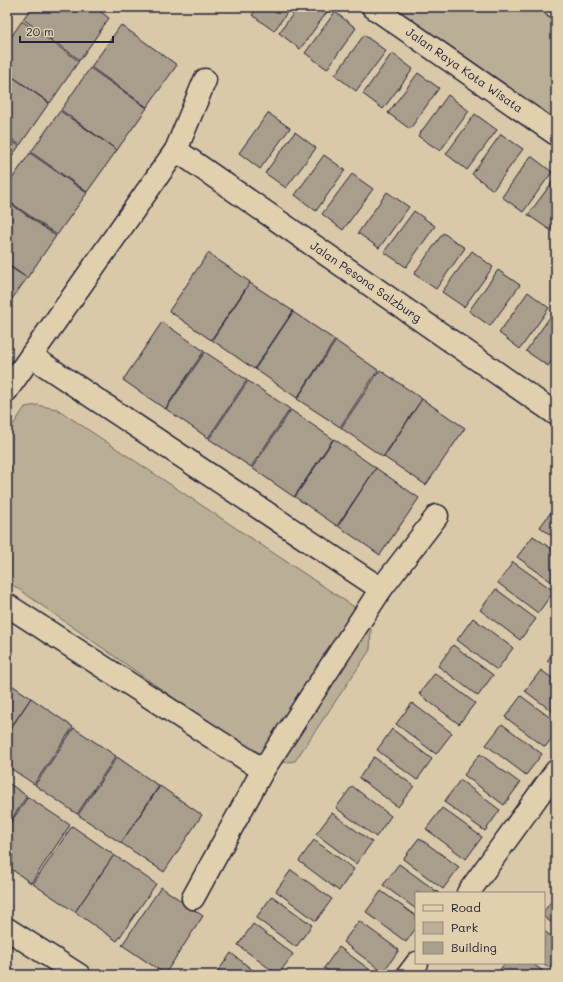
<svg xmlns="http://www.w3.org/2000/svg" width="563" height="982" font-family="Mali,sans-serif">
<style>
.green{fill:#bbae96;stroke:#6e6868}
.building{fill:#a99d8c;stroke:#22223b}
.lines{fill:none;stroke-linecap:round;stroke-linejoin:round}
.minor-casing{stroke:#22223b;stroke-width:25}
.minor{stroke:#e1d0ad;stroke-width:22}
.labels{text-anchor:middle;stroke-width:4;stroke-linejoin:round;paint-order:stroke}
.street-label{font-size:12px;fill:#22223b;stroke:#e1d0ad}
</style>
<rect width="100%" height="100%" fill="#d9c9a8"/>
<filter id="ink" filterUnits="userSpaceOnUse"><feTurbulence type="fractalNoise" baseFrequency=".025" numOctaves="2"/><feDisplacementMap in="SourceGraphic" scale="8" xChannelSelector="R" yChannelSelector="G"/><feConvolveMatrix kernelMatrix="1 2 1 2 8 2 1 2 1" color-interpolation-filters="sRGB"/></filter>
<g filter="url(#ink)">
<g class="green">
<path d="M373,7h183v127z"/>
<path d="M37,405l20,4 302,201 12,19 -1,21 -75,111 -14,2 -23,-6 -251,-176v-147l18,-27z"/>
</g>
<g class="building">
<path d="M32,7h62l15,11 -29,42 -57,-41z"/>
<path d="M258,7h33l-17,24 -22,-16z"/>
<path d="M298,7h30l2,1 -30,41 -21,-16z"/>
<path d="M335,12l21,16 -29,41 -22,-16z"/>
<path d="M22,21l57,40 -29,42 -43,-30v-30z"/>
<path d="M121,25l56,40 -30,42 -56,-40z"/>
<path d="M364,35l22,16 -30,40 -21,-16z"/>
<path d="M392,53l21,16 -30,40 -20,-15z"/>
<path d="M90,68l57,40 -30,42 -56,-40z"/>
<path d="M7,73l42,30 -29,42 -13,-9z"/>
<path d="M418,73l21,15 -29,41 -22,-16z"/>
<path d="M448,95l21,16 -29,40 -22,-15z"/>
<path d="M60,111l57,39 -30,42 -56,-40z"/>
<path d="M268,113l22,15 -30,41 -21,-16z"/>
<path d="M475,114l22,16 -30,40 -21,-16z"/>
<path d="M295,132l21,16 -30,40 -21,-15z"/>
<path d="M501,134l22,15 -30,41 -21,-16z"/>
<path d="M7,138l12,8 -12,17z"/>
<path d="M30,153l57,40 -30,42 -50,-35v-14z"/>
<path d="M324,155l21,15 -29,41 -21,-16z"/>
<path d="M531,156l21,16 -29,40 -21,-15z"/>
<path d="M352,174l21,15 -30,41 -21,-16z"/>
<path d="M556,177v45l-6,8 -22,-15z"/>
<path d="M387,192l22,15 -30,41 -21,-15z"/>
<path d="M7,201l49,35 -29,42 -20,-14z"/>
<path d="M414,211l21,15 -29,41 -22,-15z"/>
<path d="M443,233l22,15 -29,41 -22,-15z"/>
<path d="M472,251l21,16 -29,40 -22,-15z"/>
<path d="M208,253l42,29 -39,58 -42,-29z"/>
<path d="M7,265l20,13 -20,28z"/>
<path d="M498,270l22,15 -30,41 -21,-15z"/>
<path d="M250,283l43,28 -39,58 -42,-29z"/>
<path d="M528,292l21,16 -29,41 -21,-16z"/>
<path d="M555,310l1,44 -8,12 -22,-15z"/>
<path d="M293,312l42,28 -38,58 -42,-29z"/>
<path d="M162,322l42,29 -39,58 -42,-29z"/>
<path d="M336,341l42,29 -38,57 -43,-28z"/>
<path d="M205,352l42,28 -39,58 -42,-29z"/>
<path d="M380,370l42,29 -39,58 -42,-29z"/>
<path d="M248,381l42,28 -39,58 -42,-28z"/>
<path d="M422,399l43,29 -39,57 -42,-28z"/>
<path d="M291,410l42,29 -39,58 -42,-29z"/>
<path d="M334,439l42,29 -39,58 -42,-29z"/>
<path d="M376,468l43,30 -39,57 -42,-29z"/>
<path d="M556,505v34l-16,-12z"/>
<path d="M533,536l23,16v33l-39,-28z"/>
<path d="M513,562l41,29 -16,22 -40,-30z"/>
<path d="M496,589l40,30 -16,21 -40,-30z"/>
<path d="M473,618l40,30 -16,22 -40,-30z"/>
<path d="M453,645l40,30 -15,21 -40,-30z"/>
<path d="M556,649v19l-9,-7z"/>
<path d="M541,670l15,11v33l-31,-23z"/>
<path d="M435,673l40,30 -16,21 -40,-30z"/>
<path d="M7,682l24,16 -24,35z"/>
<path d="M521,696l35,26v11l-11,14 -40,-30z"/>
<path d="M31,698l42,29 -39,57 -27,-18v-32z"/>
<path d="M412,703l40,30 -16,21 -40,-30z"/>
<path d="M502,724l40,30 -16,21 -40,-30z"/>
<path d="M74,728l42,28 -39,58 -42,-29z"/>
<path d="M392,729l40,30 -15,21 -40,-30z"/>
<path d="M480,754l40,29 -16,22 -40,-30z"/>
<path d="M117,757l42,29 -38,57 -43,-28z"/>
<path d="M374,757l40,29 -16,21 -39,-29z"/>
<path d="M460,780l40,30 -15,21 -41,-29z"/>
<path d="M7,782l20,14 -20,30z"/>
<path d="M160,786l42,29 -38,57 -43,-29z"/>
<path d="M352,786l39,30 -15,21 -40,-29z"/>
<path d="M28,797l42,28 -39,58 -24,-17v-38z"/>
<path d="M442,808l40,29 -16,22 -40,-30z"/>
<path d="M332,813l40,29 -16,22 -40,-30z"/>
<path d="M72,826l42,29 -39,57 -42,-28z"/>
<path d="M419,838l40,29 -16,22 -40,-30z"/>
<path d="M314,840l40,29 -15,22 -40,-30z"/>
<path d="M114,855l42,29 -39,57 -42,-29z"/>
<path d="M399,864l40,29h-23v16l-33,-24z"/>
<path d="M291,870l41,29 -16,22 -40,-30z"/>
<path d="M161,887l42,29 -38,58 -43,-29z"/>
<path d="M381,891l35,25v12l-10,14 -40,-30z"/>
<path d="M556,895v31l-12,-9v-6z"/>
<path d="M272,896l40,29 -16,22 -40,-29z"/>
<path d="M359,921l40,29 -16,22 -40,-30z"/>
<path d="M253,924l40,30 -15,21 -40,-30z"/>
<path d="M544,931l12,9v32l-13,-9z"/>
<path d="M339,947l38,28h-44l-9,-7z"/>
<path d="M231,953l28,22h-44z"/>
<path d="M505,963h27l16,12h-44l-5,-4z"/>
</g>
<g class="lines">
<g class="minor-casing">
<g id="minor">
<path id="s1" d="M373,7l183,127"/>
<path d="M555,7l1,1"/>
<path id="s2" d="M176,150l380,264"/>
<path d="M31,356l350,233"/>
<path d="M7,390l169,-240 29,-70"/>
<path d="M7,605l256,165"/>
<path d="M468,893l88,-122"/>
<path d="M193,898l70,-128 118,-181 56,-73"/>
<path d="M7,929l72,46"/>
<path d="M408,975l9,-12"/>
</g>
</g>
<use href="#minor" class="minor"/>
</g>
</g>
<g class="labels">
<g class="street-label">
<text dy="4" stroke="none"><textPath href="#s1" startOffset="111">Jalan Raya Kota Wisata</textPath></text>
<text dy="4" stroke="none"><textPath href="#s2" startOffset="231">Jalan Pesona Salzburg</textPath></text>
</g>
</g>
<rect width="563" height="982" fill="none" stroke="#e1d0ad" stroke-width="24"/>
<rect x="12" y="12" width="539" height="958" fill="none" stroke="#22223b" stroke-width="1.5" filter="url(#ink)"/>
<rect x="415" y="892" width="130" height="72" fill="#e1d0ad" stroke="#958a7f"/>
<rect x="423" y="905" width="20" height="6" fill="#e1d0ad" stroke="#958a7f"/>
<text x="451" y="912" font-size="12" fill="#22223b">Road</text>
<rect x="423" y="922" width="20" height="12" fill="#bbae96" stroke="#958a7f"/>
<text x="451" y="932" font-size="12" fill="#22223b">Park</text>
<rect x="423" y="942" width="20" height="12" fill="#a99d8c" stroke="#958a7f"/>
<text x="451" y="952" font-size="12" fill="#22223b">Building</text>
<path d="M20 36v6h93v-6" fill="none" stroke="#22223b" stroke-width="2"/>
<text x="26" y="36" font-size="12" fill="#22223b" stroke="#e1d0ad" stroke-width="3" paint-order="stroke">20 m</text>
</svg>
